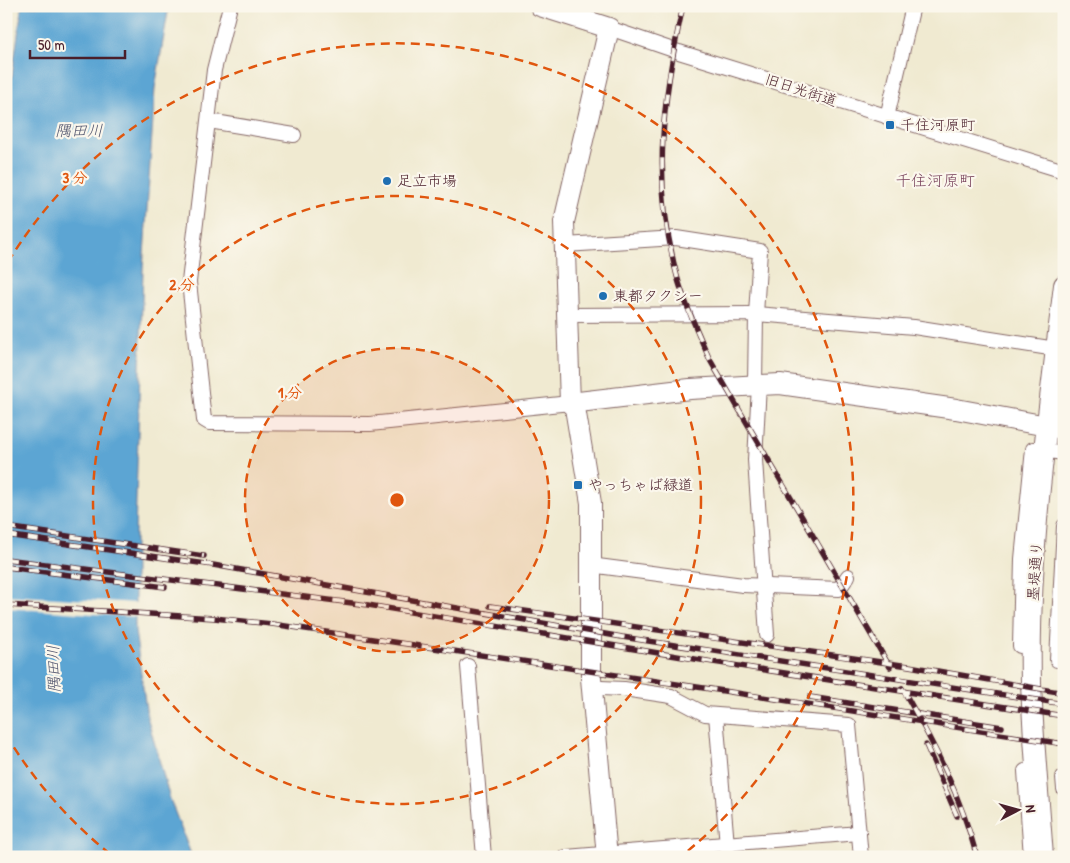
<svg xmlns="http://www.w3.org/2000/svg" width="1070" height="863" font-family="'Patrick Hand','Klee One',sans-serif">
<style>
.water{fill:#5ca5d3;stroke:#53627f}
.pier{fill:#f0ead1}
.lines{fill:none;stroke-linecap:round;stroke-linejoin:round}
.street-casing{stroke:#846665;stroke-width:16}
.secondary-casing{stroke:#846665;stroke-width:22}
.street{stroke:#fff;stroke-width:14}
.secondary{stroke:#fff;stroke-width:20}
.rail-casing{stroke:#4a1f2b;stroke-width:5.5}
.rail{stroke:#fbf7ec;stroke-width:4;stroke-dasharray:11;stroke-linecap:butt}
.ring{fill:none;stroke:#e0560e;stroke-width:2.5;stroke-dasharray:9 6}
.poi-dot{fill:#1f6fb2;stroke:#fbf7ec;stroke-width:2}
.labels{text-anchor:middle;stroke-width:4.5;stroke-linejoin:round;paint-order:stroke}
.street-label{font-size:15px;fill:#4a1f2b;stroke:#fbf7ec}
.poi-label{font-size:15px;fill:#4a1f2b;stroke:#fbf7ec;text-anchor:start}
.water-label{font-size:16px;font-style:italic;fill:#51556e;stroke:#fbf7ec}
.neighbourhood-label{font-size:16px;fill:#7b465f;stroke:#fbf7ec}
.centre{fill:#e0560e;stroke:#fbf7ec;stroke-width:2.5}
.ring-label{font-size:15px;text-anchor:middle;font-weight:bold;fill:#e0560e;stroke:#fbf7ec;stroke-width:4.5;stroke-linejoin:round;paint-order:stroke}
</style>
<rect width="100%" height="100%" fill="#fbf7ec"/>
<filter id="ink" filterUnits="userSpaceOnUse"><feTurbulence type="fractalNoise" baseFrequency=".02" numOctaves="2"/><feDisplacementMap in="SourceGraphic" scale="10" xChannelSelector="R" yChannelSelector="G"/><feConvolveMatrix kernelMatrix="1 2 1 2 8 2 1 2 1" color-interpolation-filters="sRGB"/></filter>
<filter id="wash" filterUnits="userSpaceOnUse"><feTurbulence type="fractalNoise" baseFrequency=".0096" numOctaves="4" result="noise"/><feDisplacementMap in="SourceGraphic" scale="20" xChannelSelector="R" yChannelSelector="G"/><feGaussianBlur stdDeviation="1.12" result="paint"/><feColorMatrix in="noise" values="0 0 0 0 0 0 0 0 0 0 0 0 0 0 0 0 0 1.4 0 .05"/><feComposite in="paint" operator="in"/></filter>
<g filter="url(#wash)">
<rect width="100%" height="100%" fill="#f0ead1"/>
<path class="water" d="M22,6h147l-14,82 -12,182 -8,264v97l12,85 23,83 22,58h-186v-739z"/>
<path class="pier" d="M6,595l131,8v14l-131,-9z"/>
</g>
<g filter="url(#ink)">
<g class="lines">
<g class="street-casing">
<g id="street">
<path d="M230,6l-16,64 -25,212 15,138 5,3 161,1 200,-21"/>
<path d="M609,28l70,24 385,119"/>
<path d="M887,117l26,-111"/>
<path d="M209,121l85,14"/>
<path d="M565,245l111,-7 84,13 -4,63 -1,71"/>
<path d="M567,315l189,-1 158,13 142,22"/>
<path d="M759,385l-4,75 12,175"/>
<path d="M590,565l153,20 96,4 9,-13"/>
<path d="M1020,646l2,-87 11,-110 31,4"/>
<path d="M1057,660l7,-134"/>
<path d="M468,666l16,191"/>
<path d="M601,688l23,1 47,7 34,18 144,11 12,132"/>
<path d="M716,715l12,142"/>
<path d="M1025,771l6,86"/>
<path d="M1063,777l1,12"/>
<path d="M566,857l293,-24"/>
</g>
</g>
<g class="secondary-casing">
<g id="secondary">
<path d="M540,6l69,22 -45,194 6,181 5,5 16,95v175l16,179"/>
<path d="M570,403l120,-14 90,-5 176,25 107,20"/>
<path d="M1043,857c-4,-58 -10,-117 -12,-175 -3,-132 17,-265 33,-397"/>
</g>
</g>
<use href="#street" class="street"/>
<use href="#secondary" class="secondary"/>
<g class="rail-casing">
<g id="rail">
<path d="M683,6c-21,95 -31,175 -6,270 8,29 21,57 33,84l180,307"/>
<path d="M6,527l198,29"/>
<path d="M6,535l207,30 409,72 442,67"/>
<path d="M6,559l362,46 345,57 351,54"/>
<path d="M6,567l159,20"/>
<path d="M6,605l208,13 58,6 452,67 340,53"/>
<path d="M490,606l419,60 155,27"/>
<path d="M902,688c32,56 58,106 75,169"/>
<path d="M810,697l192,30"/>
<path d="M926,745l31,71"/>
</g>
</g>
<use href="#rail" class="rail"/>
</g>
</g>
<circle cx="397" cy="500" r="152" fill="#e0560e" fill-opacity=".12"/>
<g class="ring">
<circle cx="397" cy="500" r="152"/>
<circle cx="397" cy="500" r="304"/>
<path d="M110 854A456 456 0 0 1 8 738M8 262A456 456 0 1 1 684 854"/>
</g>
<g class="poi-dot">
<rect x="885" y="120" width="10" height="10" rx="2.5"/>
<circle cx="387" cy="181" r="5"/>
<circle cx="603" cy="296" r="5"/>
<rect x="573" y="480" width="10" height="10" rx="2.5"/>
</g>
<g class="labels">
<g class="street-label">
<text transform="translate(801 90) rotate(18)" y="5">旧日光街道</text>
<text transform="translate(1035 571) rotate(-86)" y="5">墨堤通り</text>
</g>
<g class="poi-label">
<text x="900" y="130">千住河原町</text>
<text x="397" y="186">足立市場</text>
<text x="613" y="301">東都タクシー</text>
<text x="588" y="490">やっちゃば緑道</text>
</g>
<g class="water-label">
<text x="79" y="136">隅田川</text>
<text transform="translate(53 669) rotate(-92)" y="6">隅田川</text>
</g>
<g class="neighbourhood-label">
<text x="935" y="186">千住河原町</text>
</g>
</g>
<circle cx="397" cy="500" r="8" class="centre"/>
<g class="ring-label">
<text x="75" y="183">3 分</text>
<text x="182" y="290">2 分</text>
<text x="290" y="398">1 分</text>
</g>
<rect width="1070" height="863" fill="none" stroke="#fbf7ec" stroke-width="25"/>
<g transform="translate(1018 810) rotate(84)" stroke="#fbf7ec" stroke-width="4" paint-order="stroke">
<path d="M0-4L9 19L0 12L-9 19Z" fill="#4a1f2b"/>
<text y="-8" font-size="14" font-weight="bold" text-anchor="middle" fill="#4a1f2b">N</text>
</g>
<path d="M30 50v8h95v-8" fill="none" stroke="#4a1f2b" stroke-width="2.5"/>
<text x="38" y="50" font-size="15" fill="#4a1f2b" stroke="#fbf7ec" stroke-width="4" paint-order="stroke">50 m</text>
</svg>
